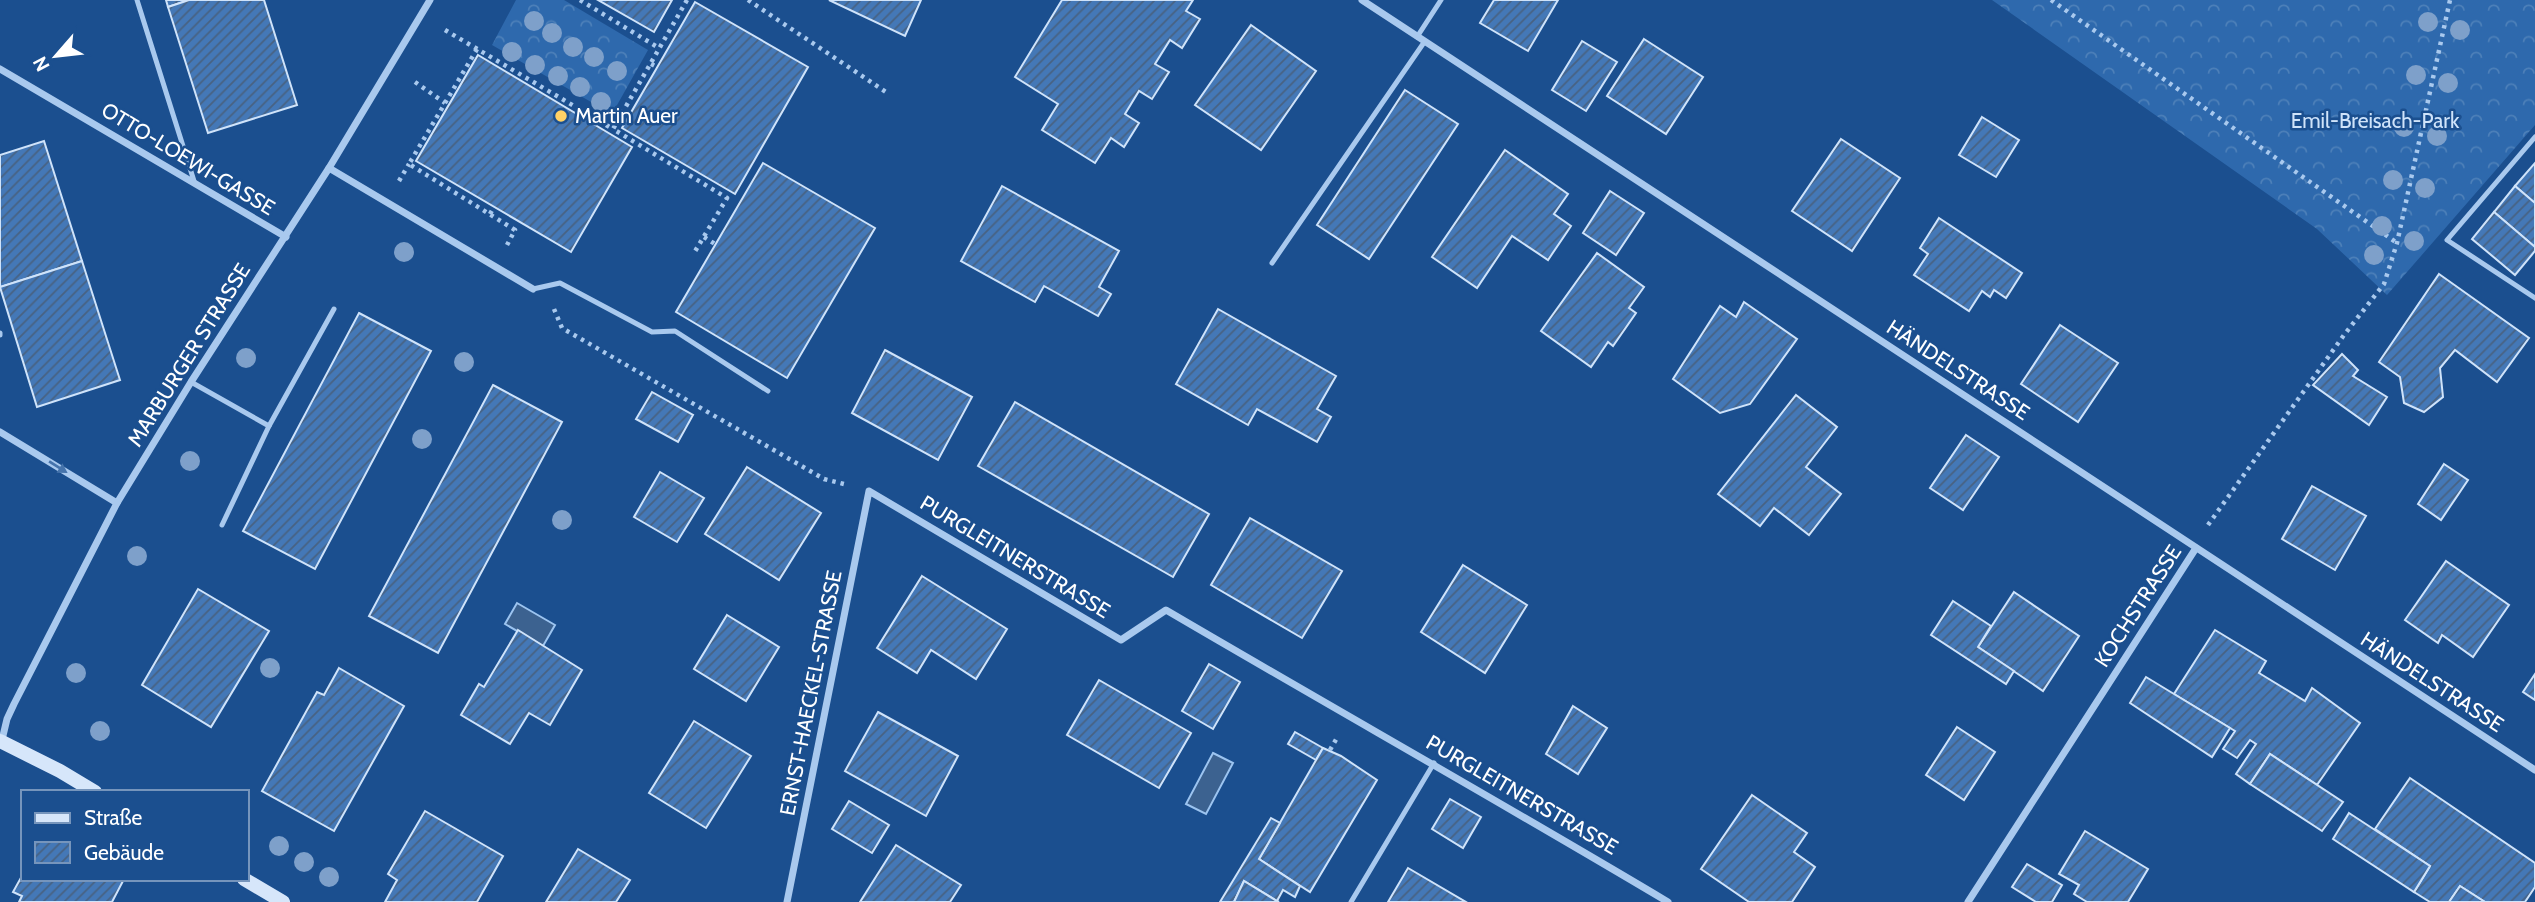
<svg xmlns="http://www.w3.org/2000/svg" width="2535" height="902" font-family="Cabin,sans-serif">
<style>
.forest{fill:url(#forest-crowns)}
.water{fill:#3c6290;stroke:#9cc4f0;stroke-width:2}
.building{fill:url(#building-hatch);stroke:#cfe3fa;stroke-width:2}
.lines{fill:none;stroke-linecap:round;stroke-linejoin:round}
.path{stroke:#a9c9ee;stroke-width:4.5;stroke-dasharray:3.5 5;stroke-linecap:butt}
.service{stroke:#a9c9ee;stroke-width:5}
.minor{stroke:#a9c9ee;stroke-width:7}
.secondary{stroke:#d6e6fa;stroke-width:14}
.tree{fill:#7ea0ca}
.oneway{fill:#4674ac}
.poi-dot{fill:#ffd166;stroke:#1b4f8f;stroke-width:2.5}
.labels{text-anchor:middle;stroke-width:5;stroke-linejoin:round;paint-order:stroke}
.poi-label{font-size:21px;fill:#fff;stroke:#1b4f8f;text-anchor:start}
.park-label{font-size:21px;fill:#cfe3fa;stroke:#1b4f8f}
.street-label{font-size:21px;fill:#fff;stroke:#1b4f8f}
</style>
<defs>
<pattern id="forest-crowns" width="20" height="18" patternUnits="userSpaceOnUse" patternTransform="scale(1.75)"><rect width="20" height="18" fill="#2e69ad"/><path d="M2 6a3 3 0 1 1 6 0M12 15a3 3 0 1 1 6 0" fill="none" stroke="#4d80b9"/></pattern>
<pattern id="building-hatch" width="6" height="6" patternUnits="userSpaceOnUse" patternTransform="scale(1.75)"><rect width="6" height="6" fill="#4478b7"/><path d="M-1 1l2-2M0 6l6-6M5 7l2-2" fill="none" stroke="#486282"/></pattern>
</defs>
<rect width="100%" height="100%" fill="#1b4f8f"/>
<g class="forest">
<path d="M516,0h48l84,50 -36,64 -120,-69z"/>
<path d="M1992,0h543v125l-148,170 -70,-66z"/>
</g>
<g class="water">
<path d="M517,603l38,22 -12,21 -38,-22z"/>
<path d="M1213,753l20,10 -27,51 -20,-10z"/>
</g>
<g class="building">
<path d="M166,0h23l-21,7z"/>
<path d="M189,0h75l33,105 -89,28 -40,-126z"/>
<path d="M598,0h74l-18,32z"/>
<path d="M829,0h92l-16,36z"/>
<path d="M1062,0h131l-7,11 14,8 -18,29 -12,-8 -15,24 14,8 -17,27 -13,-8 -14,23 14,9 -15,24 -13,-9 -16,25 -53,-33 16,-26 -43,-27z"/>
<path d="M1494,0h64l-30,51 -48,-28z"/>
<path d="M695,2l113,65 -73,127 -113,-66z"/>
<path d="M1251,25l65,46 -55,79 -66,-45z"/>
<path d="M1644,39l59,38 -37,57 -59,-38z"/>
<path d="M1582,41l35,21 -31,49 -34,-21z"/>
<path d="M478,55l154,92 -61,105 -155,-91z"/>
<path d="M1405,90l53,34 -89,135 -52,-34z"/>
<path d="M1982,117l37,23 -23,37 -37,-22z"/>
<path d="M1841,139l59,39 -48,73 -60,-40z"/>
<path d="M44,141l38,120 -82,26v-132z"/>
<path d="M1505,150l63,44 -14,20 17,12 -23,34 -36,-24 -35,52 -45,-31z"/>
<path d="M763,163l112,65 -88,150 -111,-66z"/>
<path d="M2535,163v40l-20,-17z"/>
<path d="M1002,186l117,65 -20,36 12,7 -13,22 -54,-30 -9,16 -74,-41z"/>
<path d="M2515,186l20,17v44l-41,-35z"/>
<path d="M1610,191l34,22 -28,42 -33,-22z"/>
<path d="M2494,212l41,35v4l-20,24 -43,-36z"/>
<path d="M1939,218l83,55 -16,25 -12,-8 -4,7 -8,-6 -13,20 -55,-36 14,-21 -8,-6z"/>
<path d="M1597,253l47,34 -15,21 7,5 -23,33 -5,-4 -17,25 -50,-36z"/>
<path d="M82,261l38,119 -83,27 -37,-120z"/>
<path d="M2439,274l90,64 -32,44 -42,-32 -15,18 3,29 -19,15 -20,-9 -4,-26 -21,-15z"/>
<path d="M1744,302l53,37 -47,65 -30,9 -47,-34 47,-73 16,11z"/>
<path d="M1218,309l118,67 -19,33 14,8 -14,25 -60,-33 -9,16 -72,-41z"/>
<path d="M359,313l72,38 -116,218 -72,-38z"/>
<path d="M2060,325l58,38 -40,59 -57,-38z"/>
<path d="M885,350l87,47 -34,63 -86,-47z"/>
<path d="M2342,354l16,16 -5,6 34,21 -18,28 -56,-40z"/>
<path d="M493,385l69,37 -124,231 -69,-37z"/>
<path d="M652,392l41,23 -15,27 -42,-23z"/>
<path d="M1796,395l41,32 -31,40 35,27 -32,41 -35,-27 -14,18 -42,-32z"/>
<path d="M1015,402l194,112 -36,63 -195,-111z"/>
<path d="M1966,435l33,22 -36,53 -33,-22z"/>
<path d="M2444,464l24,16 -27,40 -23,-16z"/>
<path d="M747,467l74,46 -42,67 -74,-46z"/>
<path d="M660,472l44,26 -27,44 -43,-25z"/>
<path d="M2312,486l54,30 -31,54 -53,-31z"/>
<path d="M1250,518l92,53 -40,67 -91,-53z"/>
<path d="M2446,561l63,44 -36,52 -31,-22 -4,8 -33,-23z"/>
<path d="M1463,565l64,40 -42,68 -64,-41z"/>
<path d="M922,576l85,53 -31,50 -45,-29 -14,23 -40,-25z"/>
<path d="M198,589l71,42 -58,96 -69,-42z"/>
<path d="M2014,592l65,44 -36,55 -65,-44z"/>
<path d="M1953,601l38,25 -13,21 36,24 -8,13 -75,-49z"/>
<path d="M727,615l52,32 -33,54 -52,-32z"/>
<path d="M518,630l64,40 -32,55 -21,-12 -19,31 -49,-29 18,-31 5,3z"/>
<path d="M2215,630l51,31 -7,12 46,28 7,-13 48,35 -43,62 -47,-31 -20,30 -14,-10 20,-30 -6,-4 -13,18 -14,-9 12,-18 -61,-37z"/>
<path d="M1209,664l31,18 -27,47 -31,-18z"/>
<path d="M339,668l65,38 -70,125 -72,-40 55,-99 7,3z"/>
<path d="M2535,674v26l-12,-8z"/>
<path d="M2146,677l84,51 -18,29 -82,-54z"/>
<path d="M1099,680l92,53 -32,55 -92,-53z"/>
<path d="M1573,706l34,22 -29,46 -32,-20z"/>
<path d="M878,712l80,44 -32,60 -81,-45z"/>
<path d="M694,721l57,35 -45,72 -57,-35z"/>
<path d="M1957,727l38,25 -31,48 -38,-25z"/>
<path d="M1295,732l28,16 -7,12 -28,-16z"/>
<path d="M1323,748l18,8 36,24 -67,112 -51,-33z"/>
<path d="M2270,754l73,48 -21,29 -72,-47z"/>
<path d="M2410,778l125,85v24l-10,15h-40l-25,-16 -11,16h-19l-16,-10 16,-26 -55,-37z"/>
<path d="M1752,795l55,38 -13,19 21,15 -23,35h-43l-48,-33z"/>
<path d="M1450,799l31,18 -18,31 -31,-19z"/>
<path d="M849,801l40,24 -17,28 -40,-24z"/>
<path d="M425,811l78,45 -26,46h-92l12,-22 -9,-6z"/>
<path d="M2349,813l81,53 -16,26 -81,-53z"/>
<path d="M1271,818l9,5 -21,36 41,27 -5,11 -12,-7 -6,11 -33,-20 -10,21h-14z"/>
<path d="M2085,831l63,38 -20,33h-41l-13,-8 5,-9 -20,-11z"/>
<path d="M896,845l65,40 -11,17h-90z"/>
<path d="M578,849l52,31 -14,22h-70z"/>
<path d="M2027,864l35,21 -10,17h-16l-24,-15z"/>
<path d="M1408,868l58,34h-78z"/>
<path d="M23,874v5l100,2 -11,21h-93l3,-6 -9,-4z"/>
<path d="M1244,881l33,20 2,1h-45z"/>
<path d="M2460,886l25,16h-36z"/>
</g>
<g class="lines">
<g class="path">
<path d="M580,0l79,48"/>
<path d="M687,0l-74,129 114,69 -33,55"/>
<path d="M748,0l138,92"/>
<path d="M2051,0l346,243"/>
<path d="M445,30l168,99"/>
<path d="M477,49l-68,115 106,66 -8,15"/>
<path d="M651,64l6,3"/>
<path d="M415,82l30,21"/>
<path d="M399,181l10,-17"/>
<path d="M490,214l4,-7"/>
<path d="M704,237l11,7"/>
<path d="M554,309l8,19 262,151 24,6"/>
<path d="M2208,525l136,-190 40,-51 13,-41 53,-243"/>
<path d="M1330,750l8,-14"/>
</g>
<g class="service">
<path d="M137,0l57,181"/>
<path d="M1417,37l24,-37"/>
<path d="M2535,137l-88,103 88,58"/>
<path d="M1272,263l153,-222"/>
<path d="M533,289l27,-6 92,49 23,-1 93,60"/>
<path d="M0,333v2"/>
<path d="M191,382l78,44 65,-117"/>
<path d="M222,525l47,-99"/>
<path d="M1351,902l83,-139"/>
</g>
<g class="minor">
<path d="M1362,0l1173,770"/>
<path d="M0,69l286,168"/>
<path d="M329,168l204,121"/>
<path d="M0,432l117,71"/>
<path d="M1,744l6,-25 7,-15 103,-201 74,-121 138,-214 101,-168"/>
<path d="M787,902l82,-411 252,149 45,-30c167,98 336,193 502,292"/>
<path d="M1968,902l228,-354"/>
</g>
<g class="secondary">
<path d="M0,741l60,30 35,21"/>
<path d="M244,879l39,23"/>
</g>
</g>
<g class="tree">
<circle cx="534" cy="21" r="10"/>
<circle cx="2428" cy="22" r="10"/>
<circle cx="2460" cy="30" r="10"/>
<circle cx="552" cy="33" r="10"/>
<circle cx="573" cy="47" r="10"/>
<circle cx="512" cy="52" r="10"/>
<circle cx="594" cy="57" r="10"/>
<circle cx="535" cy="65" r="10"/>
<circle cx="617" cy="71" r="10"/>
<circle cx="2416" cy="75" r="10"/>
<circle cx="558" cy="76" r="10"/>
<circle cx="2448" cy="83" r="10"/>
<circle cx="580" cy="87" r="10"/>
<circle cx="601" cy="102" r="10"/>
<circle cx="2404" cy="127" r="10"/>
<circle cx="2437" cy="136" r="10"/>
<circle cx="2393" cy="180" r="10"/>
<circle cx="2425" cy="188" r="10"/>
<circle cx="2382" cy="226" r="10"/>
<circle cx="2414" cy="241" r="10"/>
<circle cx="404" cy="252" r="10"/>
<circle cx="2374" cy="255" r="10"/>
<circle cx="246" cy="358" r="10"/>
<circle cx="464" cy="362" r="10"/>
<circle cx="422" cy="439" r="10"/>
<circle cx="190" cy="461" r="10"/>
<circle cx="562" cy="520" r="10"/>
<circle cx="137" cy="556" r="10"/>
<circle cx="270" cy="668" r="10"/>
<circle cx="76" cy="673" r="10"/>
<circle cx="100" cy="731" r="10"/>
<circle cx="279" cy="846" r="10"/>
<circle cx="304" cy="862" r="10"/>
<circle cx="329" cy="877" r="10"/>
</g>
<defs><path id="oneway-solid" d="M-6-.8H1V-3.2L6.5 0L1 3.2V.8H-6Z" transform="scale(1.75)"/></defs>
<use class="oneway" href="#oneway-solid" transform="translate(58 467) rotate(32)"/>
<circle class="poi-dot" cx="561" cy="116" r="7"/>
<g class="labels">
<g class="poi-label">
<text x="575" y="123">Martin Auer</text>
</g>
<g class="park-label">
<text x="2375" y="128">Emil-Breisach-Park</text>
</g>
<g class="street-label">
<text transform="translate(188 159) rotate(31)" y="7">OTTO-LOEWI-GASSE</text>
<text transform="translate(189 355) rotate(-58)" y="7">MARBURGER STRASSE</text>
<text transform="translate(1958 370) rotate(33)" y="7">HÄNDELSTRASSE</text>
<text transform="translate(1015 557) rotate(31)" y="7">PURGLEITNERSTRASSE</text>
<text transform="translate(2138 606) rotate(-57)" y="7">KOCHSTRASSE</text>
<text transform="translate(2432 682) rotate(33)" y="7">HÄNDELSTRASSE</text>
<text transform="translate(811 693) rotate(-79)" y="7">ERNST-HAECKEL-STRASSE</text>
<text transform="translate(1522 795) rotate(30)" y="7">PURGLEITNERSTRASSE</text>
</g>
</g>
<rect x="21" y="790" width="228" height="91" fill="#1b4f8f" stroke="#7695bc" stroke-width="2"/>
<rect x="35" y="813" width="35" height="10" fill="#d6e6fa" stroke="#7695bc" stroke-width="2"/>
<text x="84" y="825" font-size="21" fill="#ffffff">Straße</text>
<rect x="35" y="842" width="35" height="21" fill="url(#building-hatch)" stroke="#7695bc" stroke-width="2"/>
<text x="84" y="860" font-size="21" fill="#ffffff">Gebäude</text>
<g transform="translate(56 56) rotate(242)" stroke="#1b4f8f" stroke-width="5" paint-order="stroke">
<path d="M0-5L12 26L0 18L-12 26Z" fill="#ffffff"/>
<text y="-10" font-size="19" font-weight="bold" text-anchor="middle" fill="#ffffff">N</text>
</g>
</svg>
